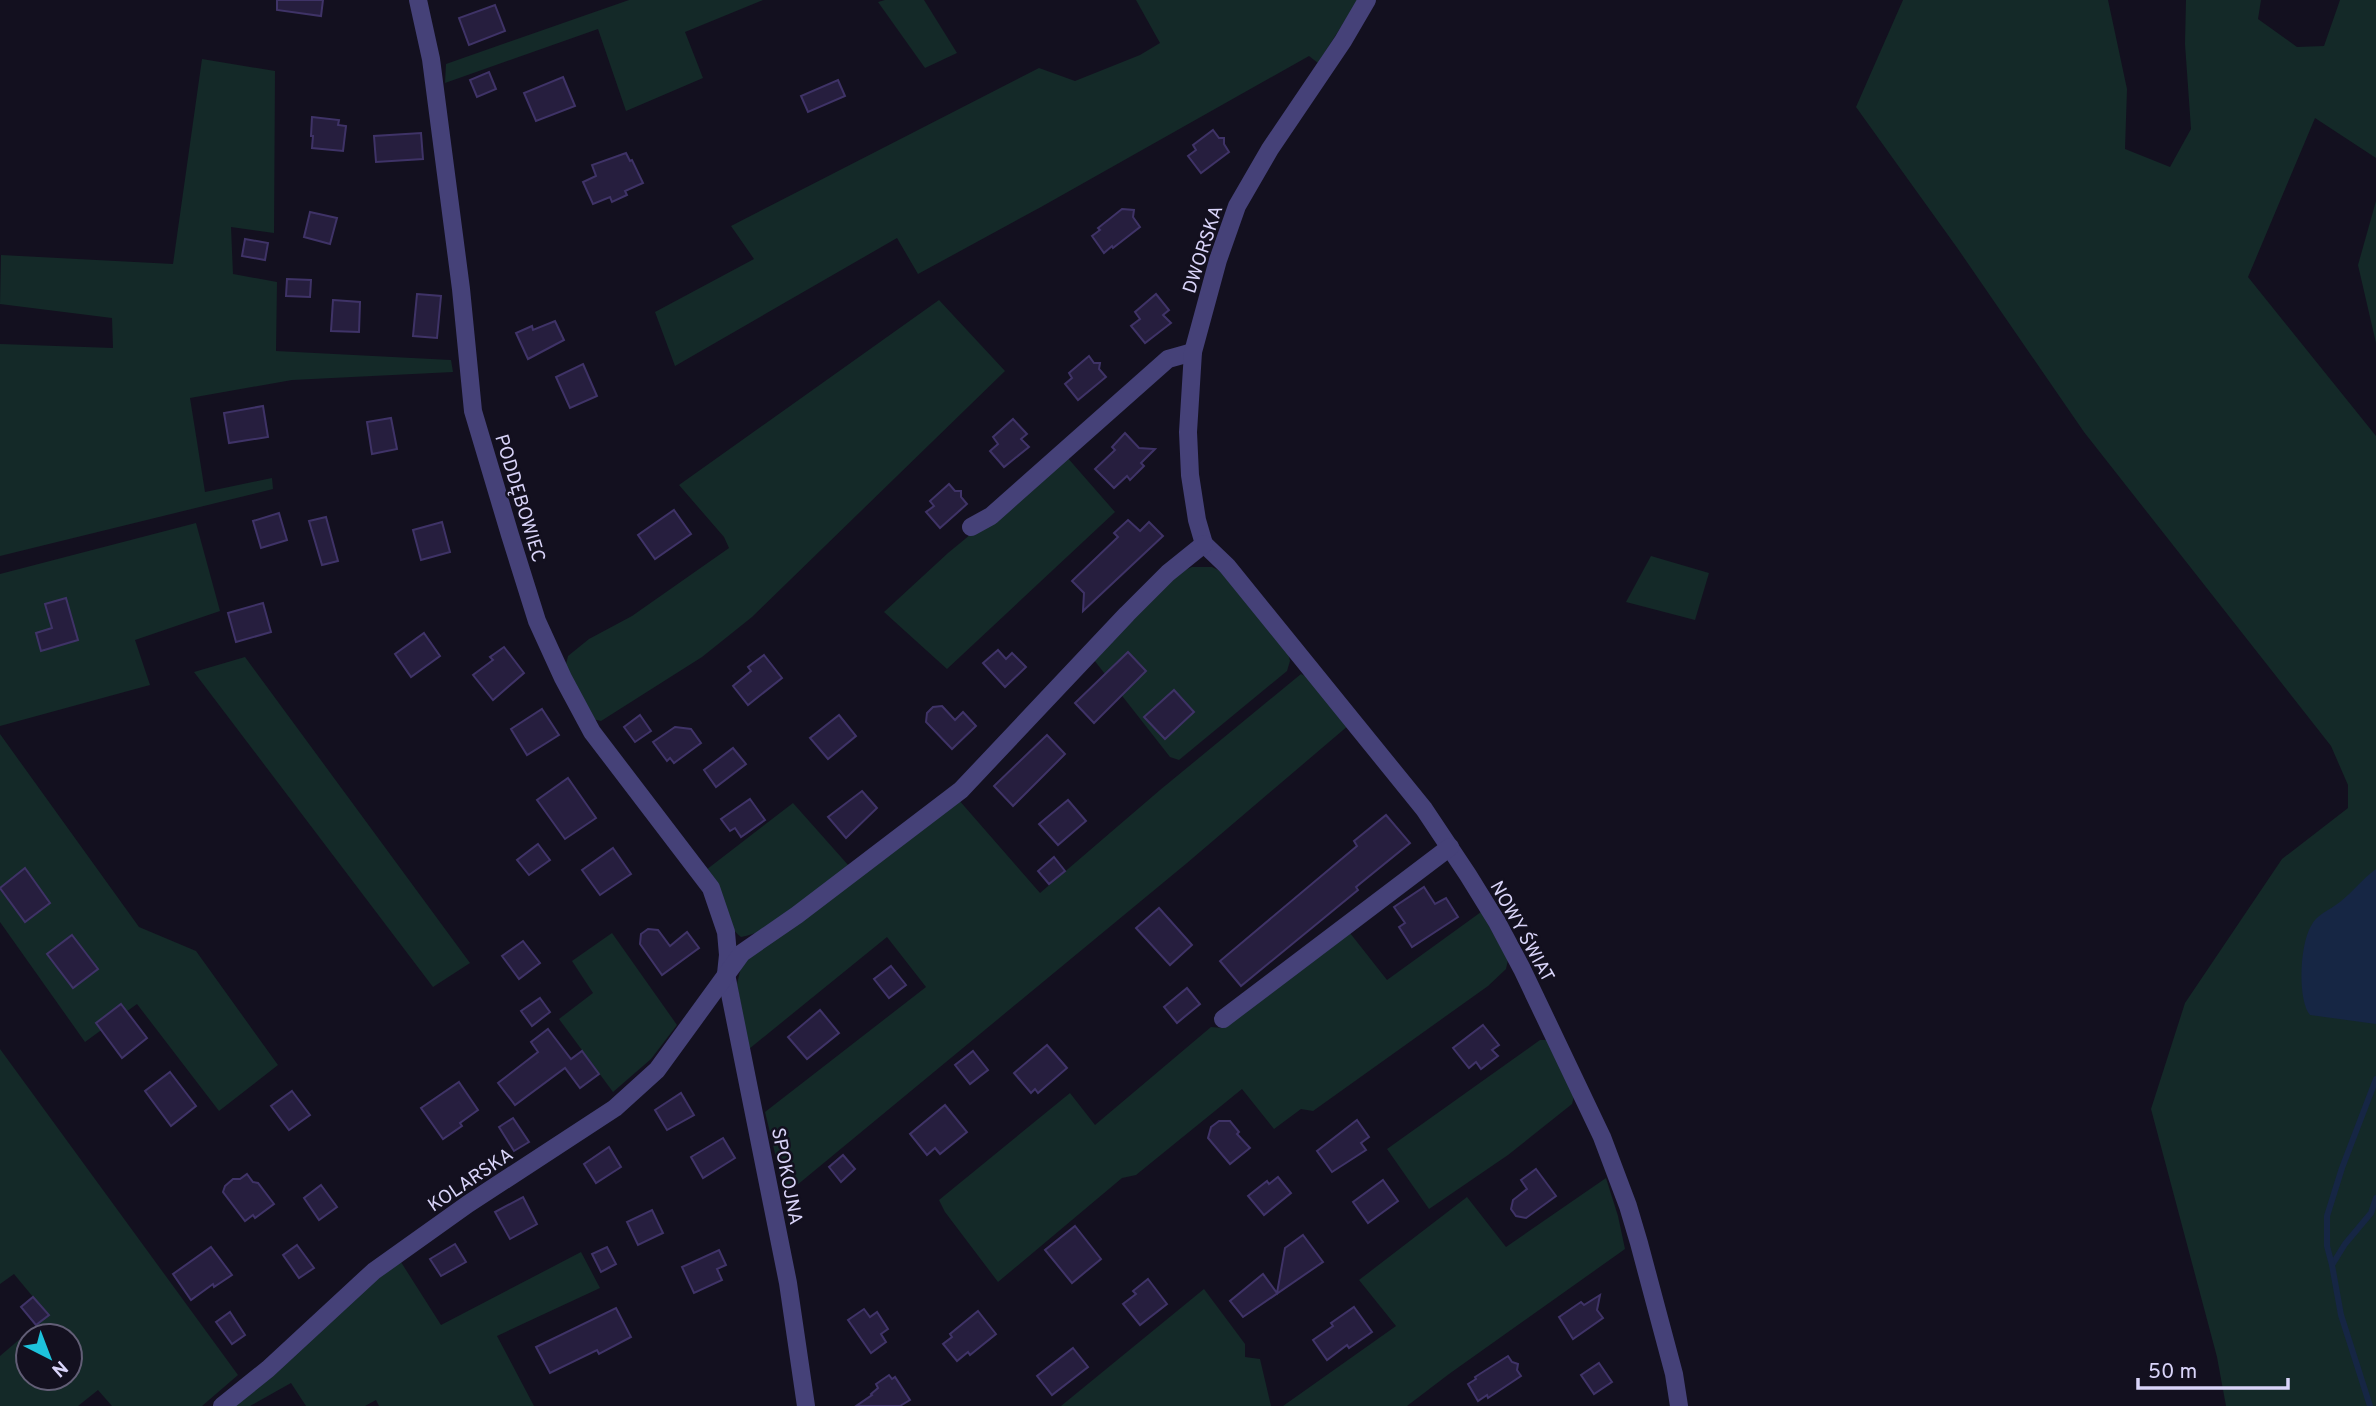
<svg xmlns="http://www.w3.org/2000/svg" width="2376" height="1406" font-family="Overpass,sans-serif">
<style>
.green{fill:#142928;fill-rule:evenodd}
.water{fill:#162644}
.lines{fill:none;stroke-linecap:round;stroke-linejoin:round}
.stream{stroke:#162644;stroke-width:6}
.building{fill:#261e3e;stroke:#3f3367;stroke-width:2}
.minor{stroke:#454178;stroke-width:18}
.labels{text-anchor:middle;stroke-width:5;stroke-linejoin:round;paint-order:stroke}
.street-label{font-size:19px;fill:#d9d4f9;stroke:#13101f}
</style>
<rect width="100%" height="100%" fill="#13101f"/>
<g class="green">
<path d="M629,0h134l-78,32 18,46 -77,33 -28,-82 -153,54 1,-19z"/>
<path d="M885,0h39l33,53 -32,15 -47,-66z"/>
<path d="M1136,0h222l-40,63 -9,-7 -268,151 -123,67 -21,-36 -222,128 -20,-54 99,-53 -23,-33 308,-158 36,13 65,-26 20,-12z"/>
<path d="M1903,0h205l19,89 -2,60 45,18 21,-38 -6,-85 1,-44h75l-3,19 39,28 27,-1 16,-46h36v158l-61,-40 -67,159 128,159v970h-150l-9,-49 -66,-248 34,-106 97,-144 66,-51v-23l-17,-39 -247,-314 -126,-183 -102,-142z"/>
<path d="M202,59l73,12 -1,162 -43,-6 2,47 44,8 -1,69 175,9 2,12 -161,8 -102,18 15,94 67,-14 1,11 -273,67v-212l113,4 -1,-30 -112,-14 1,-49 172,9z"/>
<path d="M2376,201v142l-18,-78z"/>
<path d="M939,300l66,71 -253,246 -50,40 -101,64 -12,-3 -24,-49 3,-13 21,-17 43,-23 97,-68 -5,-11 -45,-52z"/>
<path d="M1066,456l49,56 -168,157 -63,-57 64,-59z"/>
<path d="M196,523l24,88 -85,29 15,45 -150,41v-152z"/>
<path d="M1651,556l58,17 -14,47 -69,-18z"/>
<path d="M1192,567h20l12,6 64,80 2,8 -3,10 -108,89 -9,-3 -76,-97 78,-84z"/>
<path d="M245,657l225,306 -37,24 -239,-315z"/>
<path d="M1301,674l6,3 42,48 -162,138 -402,332 -20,-83 161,-125 -39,-50 -138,112 -12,-65 5,-21 216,-164 82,94 120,-103z"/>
<path d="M0,734l139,193 57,24 82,114 -59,46 -82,-107 -52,38 -85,-120z"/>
<path d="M793,803l56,63c-30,24 -70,65 -108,71 -16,-12 -27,-49 -35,-67z"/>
<path d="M1481,912l27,48 -2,9 -18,17 -175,125 -12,-2 -27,20 -32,-40 -106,86 -14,3 -124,104 -53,-70 -6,-12 131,-107 25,32 116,-98 12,1 127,-95 37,47z"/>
<path d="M612,933l65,92 -26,34 -38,33 -54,-73 34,-26 -21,-32z"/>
<path d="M1540,1040h9l25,56 -2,8 -64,51 -79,54 -42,-60z"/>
<path d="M0,1049l238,326 -36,31h-90l-14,-16 -20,16h-78v-50l48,-41 -34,-41 -14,10zM28,1336h42v42h-42z"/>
<path d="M1606,1178l12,38 7,33 -176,125 -42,32h-124l113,-80 -37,-46 108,-83 39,50z"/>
<path d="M581,1252l19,36 -103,48 37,70h-155l-3,-6 -11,6h-59l-15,-23 -41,23h-20l169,-147 42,66z"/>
<path d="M1204,1289l41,55v13l15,2 11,47h-210z"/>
</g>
<path class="water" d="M2376,869v155l-66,-9c-13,-16 -10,-71 1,-89 6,-12 19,-16 29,-24 13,-10 22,-23 36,-33z"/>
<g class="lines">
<g class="stream">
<path d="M2332,1265l13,-21 26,-31 5,-15"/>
<path d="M2370,1406l-29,-91 -9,-50 -5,-19v-30l15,-48 34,-89"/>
</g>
</g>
<g class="building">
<path d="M277,0h46l-2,16 -44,-6z"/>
<path d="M495,5l10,26 -36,14 -10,-27z"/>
<path d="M489,72l7,17 -19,8 -7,-17z"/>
<path d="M563,77l12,29 -39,15 -12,-28z"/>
<path d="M838,80l7,16 -37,16 -7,-16z"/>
<path d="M312,117l27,3 -1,5 8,1 -3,25 -31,-3 1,-12h-2z"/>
<path d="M1213,130l6,8h5v6l5,8 -28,21 -13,-17 8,-6 -3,-5z"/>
<path d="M421,133l2,26 -47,3 -2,-26z"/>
<path d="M626,153l4,8 2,-1 11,23 -18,8 2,4 -15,7 -2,-5 -17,7 -10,-22 13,-6 -4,-11z"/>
<path d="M1122,209l12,1 -1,7 7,10 -27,21 -1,-2 -8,7 -12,-17 8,-6 -2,-2z"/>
<path d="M310,212l27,6 -7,26 -26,-7z"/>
<path d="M245,239l23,4 -3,17 -23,-4z"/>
<path d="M287,279l24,1 -1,17 -24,-1z"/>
<path d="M417,294l24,2 -4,42 -24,-2z"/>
<path d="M1156,294l13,16 -6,5 8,8 -26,20 -14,-17 9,-7 -5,-7z"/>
<path d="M333,300l27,2 -1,30 -28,-1z"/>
<path d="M555,321l9,19 -36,19 -12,-26 16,-7 1,4z"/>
<path d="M1089,356l5,7h6l-1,6 7,8 -28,23 -13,-16 7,-6 -3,-5z"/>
<path d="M583,364l14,32 -27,12 -14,-31z"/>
<path d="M263,406l5,31 -39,6 -5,-30z"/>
<path d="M391,418l6,31 -25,5 -5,-32z"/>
<path d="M1013,419l14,15 -6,5 8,8 -25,20 -14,-16 8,-7 -5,-7z"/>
<path d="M1125,433l14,15 16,1 -14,14 3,3 -14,14 -3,-4 -13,12 -19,-19 20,-19 -3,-3z"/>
<path d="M949,484l6,7h6v6l6,7 -27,24 -14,-16 8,-6 -4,-5z"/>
<path d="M674,510l17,24 -36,25 -17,-24z"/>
<path d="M279,513l8,27 -26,8 -8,-27z"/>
<path d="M326,517l12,44 -16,4 -13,-44z"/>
<path d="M1128,520l12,11 9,-9 14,14 -80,75 1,-18 -12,-12 46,-44 -4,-4z"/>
<path d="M442,522l8,30 -29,8 -8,-30z"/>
<path d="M66,598l12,42 -37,11 -5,-18 16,-5 -7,-24z"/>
<path d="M263,603l8,29 -35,10 -8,-29z"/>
<path d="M424,633l16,23 -29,21 -16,-23z"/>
<path d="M504,647l20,26 -31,27 -20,-25 20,-15 -3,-3z"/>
<path d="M998,650l8,9 6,-6 14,14 -21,20 -22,-24z"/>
<path d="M1128,652l18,19 -52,52 -19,-20z"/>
<path d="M764,655l18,23 -34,27 -15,-19 18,-15 -3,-4z"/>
<path d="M1174,690l20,22 -29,27 -21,-22z"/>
<path d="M942,706l13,14 8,-8 13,14 -24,23 -26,-27 1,-9 6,-6z"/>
<path d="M542,709l17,26 -32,20 -16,-26z"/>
<path d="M640,715l11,16 -16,11 -11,-15z"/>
<path d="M839,715l17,21 -28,23 -18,-21z"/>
<path d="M675,727l16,2 10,14 -27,20 -4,-5 -3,3 -14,-19z"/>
<path d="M1047,735l18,19 -52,52 -19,-20z"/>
<path d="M733,748l13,16 -30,23 -12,-17z"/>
<path d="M568,778l28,40 -31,21 -28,-39z"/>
<path d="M862,791l15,17 -31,30 -18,-21z"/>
<path d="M750,799l15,21 -24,17 -6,-9 -5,3 -9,-12z"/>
<path d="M1068,800l18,21 -28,24 -19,-21z"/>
<path d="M1386,815l24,28 -54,44 2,3 -117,96 -21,-25 137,-115 -3,-5z"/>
<path d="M538,844l12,16 -21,15 -12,-15z"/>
<path d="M613,848l18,26 -31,21 -18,-25z"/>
<path d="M1054,857l11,14 -16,13 -11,-13z"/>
<path d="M25,868l25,35 -25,19 -25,-34z"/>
<path d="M1424,887l11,17 11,-6 12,19 -46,30 -13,-20 6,-4 -11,-16z"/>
<path d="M1159,908l33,37 -22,20 -34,-37z"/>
<path d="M648,929l10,1 12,16 17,-14 12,16 -37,27 -22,-31 1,-10z"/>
<path d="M72,935l26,34 -25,19 -26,-34z"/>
<path d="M523,941l17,22 -21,16 -17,-23z"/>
<path d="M891,966l15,19 -17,13 -15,-19z"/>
<path d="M1187,988l13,16 -23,19 -13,-16z"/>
<path d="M540,998l10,14 -18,14 -11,-15z"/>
<path d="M121,1004l26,34 -25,20 -26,-35z"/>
<path d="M820,1010l19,23 -32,26 -19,-22z"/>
<path d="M1483,1025l16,20 -7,5 6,6 -17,13 -5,-7 -7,6 -16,-20z"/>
<path d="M548,1029l23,30 11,-8 17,23 -19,14 -15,-20 -50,37 -17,-22 40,-31 -7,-10z"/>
<path d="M1047,1045l20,23 -29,25 -3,-4 -4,4 -17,-20z"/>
<path d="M973,1051l15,19 -18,14 -15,-19z"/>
<path d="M170,1072l26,34 -25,20 -26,-35z"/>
<path d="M459,1082l19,28 -18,13 2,3 -19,13 -22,-31z"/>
<path d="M292,1091l18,24 -21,15 -18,-24z"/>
<path d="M681,1093l13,22 -27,15 -12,-20z"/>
<path d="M945,1105l22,27 -27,22 -5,-6 -8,7 -17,-21z"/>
<path d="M513,1118l16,24 -15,9 -15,-24z"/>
<path d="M1357,1120l12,17 -8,6 5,7 -34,22 -15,-21z"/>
<path d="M1219,1121h11l9,11 -2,2 13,14 -20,16 -22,-26 3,-11z"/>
<path d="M723,1138l12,20 -32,20 -12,-21z"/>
<path d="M609,1147l12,20 -25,16 -12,-19z"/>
<path d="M843,1155l12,14 -14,13 -12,-15z"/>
<path d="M1536,1169l20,27 -30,22 -10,-2 -5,-7 2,-9 14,-11 -6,-9z"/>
<path d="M247,1174l6,8 5,1 16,21 -19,14 -2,-3 -8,6 -22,-29 2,-6 8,-7h7z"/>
<path d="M1278,1177l13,16 -27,22 -16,-19 19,-15 2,3z"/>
<path d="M1383,1180l15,21 -30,22 -15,-21z"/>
<path d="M321,1185l16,22 -18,13 -15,-22z"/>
<path d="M523,1197l14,27 -27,15 -15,-27z"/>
<path d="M652,1210l11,23 -25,12 -11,-23z"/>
<path d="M1075,1226l26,33 -29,24 -27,-33z"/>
<path d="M1303,1235l20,27 -80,55 -13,-16 33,-27 14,19 8,-45z"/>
<path d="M455,1244l11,18 -25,14 -11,-17z"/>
<path d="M297,1245l17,23 -15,10 -16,-23z"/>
<path d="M211,1247l21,28 -18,12 -1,-3 -22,16 -18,-26z"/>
<path d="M607,1247l9,17 -15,8 -9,-18z"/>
<path d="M719,1250l7,15 -9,4 5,11 -28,13 -12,-26z"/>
<path d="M1148,1279l19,25 -27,21 -17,-21 13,-10 -3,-3z"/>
<path d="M1600,1295l-3,15 6,8 -30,21 -14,-22 22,-15 3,3z"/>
<path d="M33,1297l16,18 -13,10 -15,-18z"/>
<path d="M1354,1307l18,25 -23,16 -2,-3 -20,15 -14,-20 20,-14 -2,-3z"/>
<path d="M616,1308l15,29 -32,17 -2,-4 -47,23 -14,-26z"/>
<path d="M864,1309l6,8 7,-5 11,17 -7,5 5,8 -15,11 -23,-33z"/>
<path d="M978,1311l18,23 -26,21 -2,-3 -11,9 -14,-17 9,-7 -2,-3z"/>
<path d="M230,1312l15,23 -13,9 -16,-22z"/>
<path d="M1073,1348l15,19 -36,28 -15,-19z"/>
<path d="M1508,1356l4,6 6,2 -1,6 4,6 -33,22 -1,-3 -9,6 -10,-17 8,-5 -1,-2z"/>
<path d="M1599,1363l13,19 -18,12 -13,-19z"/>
<path d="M889,1375l3,4 3,-2 15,23 -10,6h-44l16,-11 -1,-1 7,-6 -2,-4z"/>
</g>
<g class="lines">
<g class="minor">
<path d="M418,0l13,59 30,230 12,122 37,124 27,86 26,57 29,54 119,156 15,44 2,23 -2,19 62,309 18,123"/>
<path d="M971,527l20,-11 177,-157 25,-7"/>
<path d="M1204,544l23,22 197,243 44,66 29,47 25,47 80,168 26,69 11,37 35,131 5,32"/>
<path d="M1204,544l-7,-24 -7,-45 -2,-43 5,-80 25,-92 19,-54 33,-57 73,-108 24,-41"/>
<path d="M1223,1019l227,-172"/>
<path d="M222,1406l46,-37 106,-98 94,-67 147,-96 42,-38 85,-117 55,-38 164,-125 166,-176 41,-41 36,-29"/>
</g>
</g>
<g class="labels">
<g class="street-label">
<text transform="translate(1202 249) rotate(-72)" y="7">DWORSKA</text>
<text transform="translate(521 498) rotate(73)" y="7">PODDĘBOWIEC</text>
<text transform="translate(1523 931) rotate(61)" y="7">NOWY ŚWIAT</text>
<text transform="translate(788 1176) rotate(79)" y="7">SPOKOJNA</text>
<text transform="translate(470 1179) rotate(-34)" y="7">KOLARSKA</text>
</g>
</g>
<g transform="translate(49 1357) rotate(138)"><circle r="33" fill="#13101f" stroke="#625e76" stroke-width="2"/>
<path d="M0-5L12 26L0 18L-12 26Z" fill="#1dc3dc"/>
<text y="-10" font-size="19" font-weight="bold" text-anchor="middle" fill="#d9d4f9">N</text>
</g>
<path d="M2138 1378v10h150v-10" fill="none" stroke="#d9d4f9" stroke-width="3.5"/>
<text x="2148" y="1378" font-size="21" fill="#d9d4f9" stroke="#13101f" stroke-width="5" paint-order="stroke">50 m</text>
</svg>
